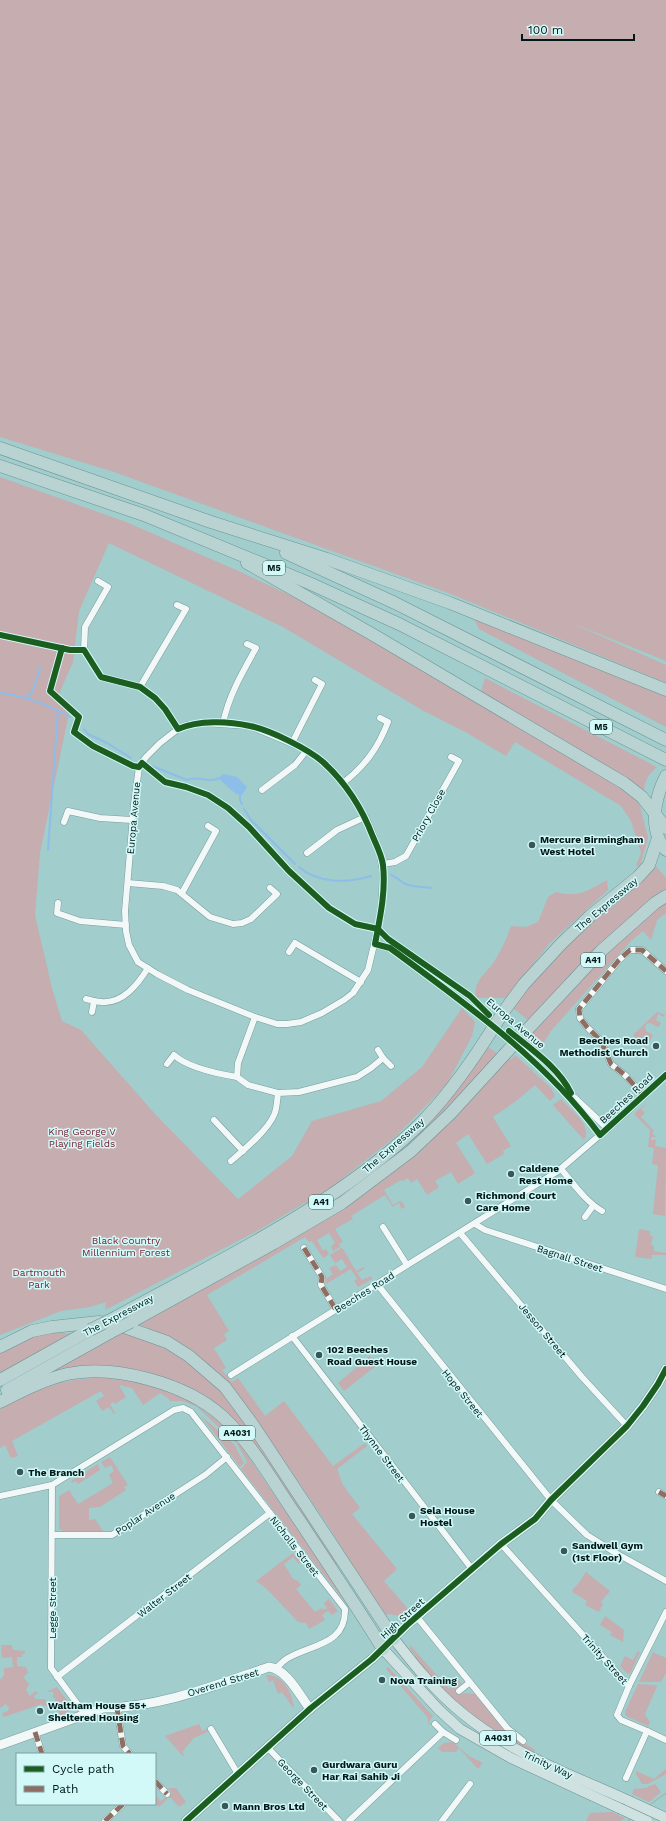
<svg xmlns="http://www.w3.org/2000/svg" width="666" height="1821" font-family="'Work Sans',sans-serif">
<style>
.green{fill:#c5adb0}
.water{fill:#8dbee9}
.lines{fill:none;stroke-linecap:round;stroke-linejoin:round}
.stream{stroke:#8dbee9;stroke-width:2}
.street-casing{stroke:#799d9d;stroke-width:7}
.secondary-casing{stroke:#799d9d;stroke-width:10}
.primary-casing{stroke:#6b9493;stroke-width:11}
.highway-casing{stroke:#6b9493;stroke-width:13}
.street{stroke:#f1f8f7;stroke-width:6}
.secondary{stroke:#f1f8f7;stroke-width:9}
.primary{stroke:#cfe1e1;stroke-width:10}
.highway{stroke:#b9d3d3;stroke-width:12}
.tram{stroke:#a3adad;stroke-width:1}
.primary-bridge-casing{stroke:#6b9493;stroke-width:11;stroke-linecap:butt}
.highway-bridge-casing{stroke:#6b9493;stroke-width:13;stroke-linecap:butt}
.primary-bridge{stroke:#cfe1e1;stroke-width:10}
.highway-bridge{stroke:#b9d3d3;stroke-width:12}
.quiet{stroke:#8d6e63;stroke-width:5;stroke-dasharray:10 5;stroke-linecap:butt}
.cycleway-casing{stroke:#d2f9f8;stroke-width:8}
.cycleway{stroke:#1b5e20;stroke-width:6}
.poi-dot{fill:#385857;stroke:#d2f9f8;stroke-width:1.5}
.labels{text-anchor:middle;stroke-width:3;stroke-linejoin:round;paint-order:stroke}
.shield{fill:#d2f9f8;stroke:#3f5c5b;stroke-width:1}
.shield-label{font-size:9px;font-weight:bold;fill:#001918}
.street-label{font-size:10px;fill:#001918;stroke:#d2f9f8}
.poi-label{font-size:10px;font-weight:bold;fill:#001918;stroke:#d2f9f8;text-anchor:start}
.park-label{font-size:10px;fill:#781a2e;stroke:#d2f9f8}
</style>
<rect width="100%" height="100%" fill="#a1cdcc"/>
<g class="green">
<path d="M0,0h666v661l-99,-40 99,44v18l-215,-89 -337,-122 -114,-35z"/>
<path d="M0,477l126,45 117,51 57,27 57,31 271,158 11,13 9,36 -8,28h-4l5,-13 -10,-32 -10,-15 -106,-64 -9,14 -39,-23 -45,-23 -139,-83 -174,-84 -30,68 -6,51 -17,39 13,12 -29,140 -5,62 17,73 10,33 19,9 75,85 82,84 54,-43 20,-35 69,-20 41,-34 40,-59 13,14 -3,14 -25,48 -52,53 -63,50 -75,44 -152,79 1,-8 -16,5 -29,4 -61,24z"/>
<path d="M474,619l106,40 86,37v31l-187,-98z"/>
<path d="M485,678l172,89c-9,7 -11,12 -13,23l-163,-99z"/>
<path d="M656,866l10,12v13l-137,130 -16,-13 19,-26 59,-61 21,-14 29,-24z"/>
<path d="M607,880l1,10 -58,53 -44,55h-30c-3,-19 12,-25 19,-38 7,-11 12,-22 16,-34l15,1 12,-5 10,-25 8,-5c23,6 31,-1 51,-12z"/>
<path d="M666,901v12l-9,7 -6,20 -8,-9 -12,10 -81,91 -11,19 -12,-9 6,-6 -4,-3c44,-47 89,-91 137,-132z"/>
<path d="M657,1012l8,3 -1,2 -6,-3 -2,6 5,3 -3,4 -8,-4 -4,1 -1,3 1,4 7,4 -7,13 -13,-13z"/>
<path d="M488,1047l10,7 -64,68 -81,69 -171,93 170,-100z"/>
<path d="M515,1055l36,33 4,8 -5,5 -15,-16 -19,16 -23,16 18,29 -8,5 1,3 -17,10 -19,-30 -12,9 19,30 -17,11 -7,-12 -16,9 4,6 -12,8 -10,-16 -6,4 -3,-5 -6,3 -1,-1 -17,10 9,15 7,-4 2,1 3,5 -3,2 -3,-6 -6,4 -8,-12 -34,21 2,3 -18,10 8,13 -4,2 1,3 -7,4 -2,-5 4,-3 -6,-10 -12,7 6,11 3,-2 3,5 -6,4 -11,-17 -3,1 -4,-5 -98,58 22,36 -5,3 3,6 -13,8 12,20 -4,2 10,12 6,-4 27,38 19,-15 49,65 32,-23 2,3 -30,23 6,16 17,23 -8,6 45,55 -13,12 24,28 -8,7 -12,-2 -4,2 -57,-92 -86,-126 -92,-67v-3l-12,-4 212,-120 158,-147 4,3z"/>
<path d="M561,1099c9,10 32,26 23,41l-31,-35z"/>
<path d="M646,1103l-5,6 4,4 -4,4 13,14 -2,2 4,4h-5v3h5l-1,6 11,2 -1,68 -12,-2 5,-49 -6,-1 2,-16 -6,-1 2,-17 -16,-16z"/>
<path d="M639,1229l11,2v5h3l-2,9 3,1v5l12,2v2h-14v4l-17,-2z"/>
<path d="M341,1248l2,1 13,22 8,-4 1,1 -8,5 5,7 9,-4 1,3 -14,8 -4,-6 3,-2 -6,-10 -25,15v-5l7,-5 -4,-6 7,-3 4,6 7,-4 -5,-8 -7,4 -5,-8z"/>
<path d="M55,1332l17,2 -72,41v-24l34,-16z"/>
<path d="M118,1333c33,3 71,25 94,48 16,15 28,34 40,51l-5,4 -83,-58 -121,-3z"/>
<path d="M370,1356l7,9 -33,26 -6,-8z"/>
<path d="M91,1378h38l55,18 36,27 18,18 -2,2 -40,-37 -14,-5h-12l-2,-3 -8,-5 -17,12 -11,-17 -13,-3 7,12 -11,7 -1,-2 -4,2 5,9 -1,1 -5,-7 -7,4 -6,-10 8,-5 -3,-5 -89,50 6,15 -7,2 -6,-13 -5,3v-39c33,-18 53,-28 91,-31z"/>
<path d="M201,1416l33,28 10,19 -4,4z"/>
<path d="M254,1434l84,129 -3,3 -87,-128z"/>
<path d="M239,1443l108,159 -1,1 -105,-134 6,-7 -10,-18z"/>
<path d="M110,1457l18,28 -4,2 2,3 -26,17 -11,1v12l6,-1 8,12h-39l-5,-2v-33l10,-6 9,14 35,-21 -4,-8 5,-4 -3,-6 -6,3 -4,-6z"/>
<path d="M98,1464l2,6 -22,14 -2,-3 -4,2 -1,-2z"/>
<path d="M293,1553l9,11 -5,-2 -4,-5 -9,7 9,15 5,2 3,4 -5,4 19,23 7,-4 2,2 3,-2 -3,-5 5,-4 9,12 -6,4 -4,-4 -6,4 3,5 -16,9 -3,-6 -8,-1 -32,-34 -10,-7z"/>
<path d="M586,1572l24,19 -9,11 2,2 -4,8 -14,-7 2,-4 -13,-8 -2,-3 6,-6z"/>
<path d="M605,1616l19,14 -1,12 -13,-7 2,-3 -12,-7z"/>
<path d="M1,1645h11l1,5 12,1v3h-3v3h-5v9l9,1 2,6 -3,2 -1,3 5,6 -3,6 4,6 6,-5 2,2 -4,3 1,3h10l2,6 -4,1 -1,-2 -38,13 -2,-4 6,-2 1,-3 -3,-4 -6,4v-28l4,-5v-7l9,-1 -1,-10 -10,1z"/>
<path d="M410,1645l39,44 10,-9 2,4 -6,6 3,5 8,-2 9,1 30,36 30,20 -2,3c-31,-16 -63,-36 -88,-61 -11,-11 -21,-23 -31,-34l2,-2 -6,-7z"/>
<path d="M638,1651l2,1 -10,22 -3,-1 -7,-7 5,-10 8,4z"/>
<path d="M653,1652l13,6v15l-5,9h-22z"/>
<path d="M388,1667l45,49 -4,5 1,5 -2,-3v-5l-42,-49z"/>
<path d="M266,1675c18,-1 27,20 28,34l-12,-17 -4,2 -5,-14 -4,2z"/>
<path d="M638,1684l16,1 3,1 -12,28 5,9 -2,3 -22,-10 -1,-4z"/>
<path d="M57,1687l12,16 1,7 -3,3 -15,7 -3,-7 2,4 7,-2 2,-2 -3,-3 -2,-12h-2v-6h-7z"/>
<path d="M199,1724l3,7 5,-2 2,2 -15,7 -12,14 2,3 -1,1 -18,-20z"/>
<path d="M452,1742l2,1 15,13 14,7 -5,6 -19,-21 -3,4h-14l-4,-4 6,-5z"/>
<path d="M666,1769v5l-18,10h-6l-6,-10v-3l18,8z"/>
<path d="M655,1784l6,8 -12,10 -17,-8 2,-5 11,-1z"/>
<path d="M168,1788h8l10,14 -7,5 -8,-9h-3l-9,9 -4,-4v-8l6,6 11,-8z"/>
<path d="M612,1812l13,6 -4,3h-35l4,-8z"/>
</g>
<path class="water" d="M223,774l14,3 10,10 -5,8 -6,-1 -16,-14v-3z"/>
<g class="lines">
<g class="stream">
<path d="M0,693c25,3 48,11 70,24"/>
<path d="M27,698l5,-6 9,-26"/>
<path d="M84,729l4,5 19,9 24,15"/>
<path d="M152,766l35,14c11,-5 21,4 33,-2"/>
<path d="M240,795v5l2,4"/>
<path d="M244,809l7,11 44,44"/>
<path d="M48,850l10,-140"/>
<path d="M299,867c19,17 50,16 72,9"/>
<path d="M391,875c6,2 9,6 14,9 8,3 18,3 26,4"/>
</g>
<g class="street-casing">
<g id="street">
<path d="M98,581l10,6 -23,40 -1,23 17,27 39,10 15,11 10,11 13,20"/>
<path d="M140,687l46,-78 -9,-4"/>
<path d="M204,723l46,3 57,24 15,11 21,22 24,37 13,33 3,20 -2,42 -13,55 -15,23 -9,7 -22,13 -21,9 -14,2h-10l-22,-7 -67,-27 -31,-16 -19,-12 -9,-17 -3,-14 -1,-20 9,-107 5,-37 7,-10 14,-14 18,-14 9,-4z"/>
<path d="M223,723c6,-28 19,-50 33,-75l-9,-4"/>
<path d="M292,743l30,-59 -7,-4"/>
<path d="M343,783c22,-17 35,-35 45,-61l-8,-4"/>
<path d="M262,790l33,-25 12,-15"/>
<path d="M64,822l4,-11 32,7 32,2"/>
<path d="M307,853l30,-23 28,-13"/>
<path d="M383,864l12,-2 11,-6 53,-95 -8,-4"/>
<path d="M128,883l35,3 14,4 33,27 23,7 9,-1 9,-4 26,-25 -7,-6"/>
<path d="M182,893l34,-62 -8,-5"/>
<path d="M58,903l-1,10 23,8 46,4"/>
<path d="M375,944l15,4c76,56 154,111 210,187"/>
<path d="M289,952l6,-9 66,39"/>
<path d="M86,999c5,1 10,3 15,3 22,2 37,-18 47,-34"/>
<path d="M92,1012l2,-11"/>
<path d="M378,1050l5,8 8,8"/>
<path d="M167,1064l7,-9c14,13 45,19 63,22"/>
<path d="M278,1093l21,-1 58,-15 14,-9 12,-10"/>
<path d="M567,1093l7,4 34,32"/>
<path d="M644,1096l-19,-21 -14,-11 -10,-23 -14,-14 -7,-9 -1,-9 40,-49 11,-10h12l24,21"/>
<path d="M214,1120l29,31"/>
<path d="M231,1161c13,-11 37,-31 43,-46 3,-6 3,-15 4,-22l-30,-8 -11,-8 1,-14 17,-46"/>
<path d="M561,1169c13,15 24,32 41,42"/>
<path d="M585,1217l8,-11"/>
<path d="M475,1224l10,6 181,59"/>
<path d="M383,1227l24,38"/>
<path d="M460,1233l122,144 45,49"/>
<path d="M304,1248l18,29 -1,8 15,25"/>
<path d="M377,1284l174,216 36,35 27,17 52,29"/>
<path d="M292,1336l180,233"/>
<path d="M231,1375l327,-204 71,-61 37,-35"/>
<path d="M52,1485l-1,183 36,49"/>
<path d="M659,1492l7,4"/>
<path d="M0,1496l52,-11 122,-75 9,-2 8,4 154,197c1,36 -33,35 -57,49 -4,2 -8,7 -12,10"/>
<path d="M53,1535h59l93,-60 22,-18"/>
<path d="M501,1544l128,142 -12,29 4,5 26,11 -21,47"/>
<path d="M417,1617l90,111 16,13"/>
<path d="M57,1677l213,-164"/>
<path d="M629,1686l37,-74"/>
<path d="M459,1691l10,-8"/>
<path d="M117,1708l6,38 7,8"/>
<path d="M435,1724l8,8 13,8"/>
<path d="M211,1729l27,45"/>
<path d="M647,1731l19,9"/>
<path d="M35,1732l7,22"/>
<path d="M267,1747l72,74"/>
<path d="M155,1781l12,13"/>
<path d="M105,1821l18,-17"/>
<path d="M349,1821l94,-89"/>
<path d="M442,1821l28,-37"/>
</g>
</g>
<g class="secondary-casing">
<g id="secondary">
<path d="M0,1745l103,-37c56,0 113,-23 166,-41 18,2 31,29 41,42"/>
<path d="M186,1821l125,-113 61,-49 35,-34 94,-81 34,-25 16,-19 76,-74 16,-20 15,-22 8,-15"/>
</g>
</g>
<g class="primary-casing">
<g id="primary">
<path d="M394,1639c21,27 41,52 68,74 48,40 110,62 167,88"/>
<path d="M383,1649l56,61 21,19 51,29 108,50"/>
</g>
</g>
<g class="highway-casing">
<g id="highway">
<path d="M0,448l211,74 116,37 123,44 216,87"/>
<path d="M0,466l144,49 165,68 90,41 267,136"/>
<path d="M286,553l109,50 271,137"/>
<path d="M247,563l130,74 247,146 18,14 24,31"/>
<path d="M666,776c-9,17 -15,41 -8,61 1,4 5,9 8,13"/>
<path d="M504,1011l20,-27 37,-40 29,-28 48,-39 11,-12 9,-27"/>
<path d="M527,1030l74,-79 54,-48 11,-7"/>
<path d="M116,1317c104,-57 218,-110 303,-192 26,-26 47,-55 67,-86"/>
<path d="M131,1322l143,-79 68,-40 69,-52 39,-37 54,-59"/>
<path d="M0,1347l32,-16 20,-4 47,-5 17,2 51,18 22,14 36,31 28,38 141,214"/>
<path d="M0,1380l90,-50"/>
<path d="M7,1390l104,-58"/>
<path d="M0,1402c22,-11 43,-22 67,-28 48,-10 120,10 156,43 29,27 50,65 72,97 30,45 60,90 88,135"/>
</g>
</g>
<use href="#street" class="street"/>
<use href="#secondary" class="secondary"/>
<use href="#primary" class="primary"/>
<use href="#highway" class="highway"/>
<path class="tram" d="M628,1821l38,-28"/>
<g class="primary-bridge-casing">
<g id="primary-bridge">
<path d="M629,1801l37,17"/>
<path d="M619,1808l28,13"/>
</g>
</g>
<g class="highway-bridge-casing">
<g id="highway-bridge">
<path d="M486,1039l18,-28"/>
<path d="M504,1055l23,-25"/>
<path d="M90,1330l26,-13"/>
<path d="M111,1332l20,-10"/>
</g>
</g>
<use href="#primary-bridge" class="primary-bridge"/>
<use href="#highway-bridge" class="highway-bridge"/>
<g class="quiet">
<path d="M644,1096l-19,-21 -14,-11 -10,-23 -14,-14 -7,-9 -1,-9 40,-49 11,-10h12l24,21"/>
<path d="M304,1248l18,29 -1,8 15,25"/>
<path d="M659,1492l7,4"/>
<path d="M117,1708l6,38 7,8"/>
<path d="M35,1732l7,22"/>
<path d="M155,1781l12,13"/>
<path d="M105,1821l18,-17"/>
</g>
<g class="cycleway-casing">
<g id="cycleway">
<path d="M0,635l70,15h14l17,27 39,10 15,11 10,11 13,20c21,-9 50,-8 72,-3 20,4 58,23 73,36 23,21 39,46 50,75 4,9 9,19 10,28 3,26 -3,53 -8,79l15,4c76,56 154,111 210,187l66,-60"/>
<path d="M62,648l-12,43 29,26 -5,15 19,14 40,20 6,1 3,-4 23,19 21,5 22,8 20,13 21,19 40,44 40,37 26,16 23,5 10,10 82,57 19,19"/>
<path d="M509,1031c22,18 49,36 62,62"/>
<path d="M186,1821l125,-113 61,-49 35,-34 94,-81 34,-25 16,-19 76,-74 16,-20 15,-22 8,-15"/>
</g>
</g>
<use href="#cycleway" class="cycleway"/>
</g>
<g class="poi-dot">
<circle cx="532" cy="845" r="4"/>
<circle cx="656" cy="1046" r="4"/>
<circle cx="511" cy="1174" r="4"/>
<circle cx="468" cy="1201" r="4"/>
<circle cx="319" cy="1355" r="4"/>
<circle cx="20" cy="1472" r="4"/>
<circle cx="412" cy="1516" r="4"/>
<circle cx="564" cy="1551" r="4"/>
<circle cx="382" cy="1680" r="4"/>
<circle cx="40" cy="1711" r="4"/>
<circle cx="314" cy="1770" r="4"/>
<circle cx="225" cy="1806" r="4"/>
</g>
<g class="labels">
<g class="shield">
<rect x="263" y="561" width="22" height="14" rx="3"/>
<rect x="590" y="720" width="22" height="14" rx="3"/>
<rect x="581" y="953" width="24" height="14" rx="3"/>
<rect x="309" y="1195" width="24" height="14" rx="3"/>
<rect x="219" y="1426" width="36" height="14" rx="3"/>
<rect x="480" y="1731" width="36" height="14" rx="3"/>
</g>
<g class="shield-label">
<text x="274" y="571">M5</text>
<text x="601" y="730">M5</text>
<text x="593" y="963">A41</text>
<text x="321" y="1205">A41</text>
<text x="237" y="1436">A4031</text>
<text x="498" y="1741">A4031</text>
</g>
<g class="street-label">
<text transform="translate(428 815) rotate(-61)" y="4">Priory Close</text>
<text transform="translate(133 818) rotate(-85)" y="4">Europa Avenue</text>
<text transform="translate(606 904) rotate(-40)" y="4">The Expressway</text>
<text transform="translate(516 1023) rotate(40)" y="4">Europa Avenue</text>
<text transform="translate(626 1098) rotate(-43)" y="4">Beeches Road</text>
<text transform="translate(393 1145) rotate(-41)" y="4">The Expressway</text>
<text transform="translate(570 1258) rotate(18)" y="4">Bagnall Street</text>
<text transform="translate(364 1292) rotate(-32)" y="4">Beeches Road</text>
<text transform="translate(118 1315) rotate(-28)" y="4">The Expressway</text>
<text transform="translate(543 1330) rotate(50)" y="4">Jesson Street</text>
<text transform="translate(463 1393) rotate(51)" y="4">Hope Street</text>
<text transform="translate(382 1453) rotate(53)" y="4">Thynne Street</text>
<text transform="translate(145 1513) rotate(-33)" y="4">Poplar Avenue</text>
<text transform="translate(295 1546) rotate(52)" y="4">Nicholls Street</text>
<text transform="translate(164 1595) rotate(-38)" y="4">Walter Street</text>
<text transform="translate(52 1608) rotate(-90)" y="4">Legge Street</text>
<text transform="translate(402 1618) rotate(-42)" y="4">High Street</text>
<text transform="translate(605 1659) rotate(48)" y="4">Trinity Street</text>
<text transform="translate(223 1682) rotate(-17)" y="4">Overend Street</text>
<text transform="translate(548 1764) rotate(25)" y="4">Trinity Way</text>
<text transform="translate(303 1784) rotate(46)" y="4">George Street</text>
</g>
<g class="poi-label">
<text x="540" y="843">Mercure Birmingham<tspan x="540" dy="12">West Hotel</tspan></text>
<text x="648" y="1044" text-anchor="end">Beeches Road<tspan x="648" dy="12">Methodist Church</tspan></text>
<text x="519" y="1172">Caldene<tspan x="519" dy="12">Rest Home</tspan></text>
<text x="476" y="1199">Richmond Court<tspan x="476" dy="12">Care Home</tspan></text>
<text x="327" y="1353">102 Beeches<tspan x="327" dy="12">Road Guest House</tspan></text>
<text x="28" y="1476">The Branch</text>
<text x="420" y="1514">Sela House<tspan x="420" dy="12">Hostel</tspan></text>
<text x="572" y="1549">Sandwell Gym<tspan x="572" dy="12">(1st Floor)</tspan></text>
<text x="390" y="1684">Nova Training</text>
<text x="48" y="1709">Waltham House 55+<tspan x="48" dy="12">Sheltered Housing</tspan></text>
<text x="322" y="1768">Gurdwara Guru<tspan x="322" dy="12">Har Rai Sahib Ji</tspan></text>
<text x="233" y="1810">Mann Bros Ltd</text>
</g>
<g class="park-label">
<text x="82" y="1135">King George V<tspan x="82" dy="12">Playing Fields</tspan></text>
<text x="126" y="1244">Black Country<tspan x="126" dy="12">Millennium Forest</tspan></text>
<text x="39" y="1276">Dartmouth<tspan x="39" dy="12">Park</tspan></text>
</g>
</g>
<rect x="16" y="1753" width="140" height="52" fill="#d2f9f8" stroke="#7e9f9e"/>
<rect x="24" y="1766" width="20" height="6" fill="#1b5e20" stroke="#7e9f9e"/>
<text x="52" y="1773" font-size="12" fill="#001918">Cycle path</text>
<rect x="24" y="1786" width="20" height="6" fill="#8d6e63" stroke="#7e9f9e"/>
<text x="52" y="1793" font-size="12" fill="#001918">Path</text>
<path d="M522 34v6h112v-6" fill="none" stroke="#001918" stroke-width="2"/>
<text x="528" y="34" font-size="12" fill="#001918" stroke="#d2f9f8" stroke-width="3" paint-order="stroke">100 m</text>
</svg>
